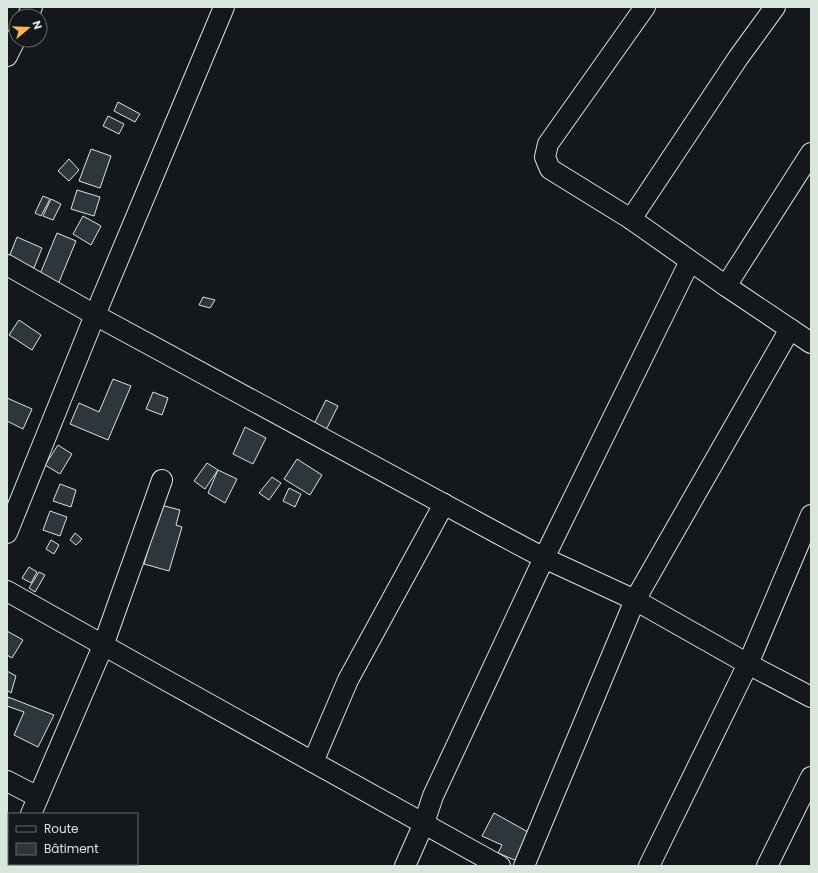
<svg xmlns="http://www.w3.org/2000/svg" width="818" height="873" font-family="Poppins,sans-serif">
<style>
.building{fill:#2c363c;stroke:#d8e6dc}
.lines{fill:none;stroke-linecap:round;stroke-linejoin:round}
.minor-casing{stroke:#d8e6dc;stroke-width:22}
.minor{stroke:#14181c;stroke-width:20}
</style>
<rect width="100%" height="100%" fill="#14181c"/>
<g class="building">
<path d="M118,102l22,12 -5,8 -21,-11z"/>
<path d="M108,116l16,8 -5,10 -16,-8z"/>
<path d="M91,149l20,7 -11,32 -21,-7z"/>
<path d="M69,159l10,11 -10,11 -11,-10z"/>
<path d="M77,190l23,7 -6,19 -23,-7z"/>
<path d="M43,196l7,3 -9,17 -6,-3z"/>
<path d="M51,199l10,5 -8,16 -10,-4z"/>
<path d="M83,216l18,10 -10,19 -18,-11z"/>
<path d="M57,233l19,8 -19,46 -19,-8z"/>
<path d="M17,237l25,11 -8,20 -25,-11z"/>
<path d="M203,297l12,3 -5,8 -11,-3z"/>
<path d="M19,320l22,15 -9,15 -23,-15z"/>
<path d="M113,379l18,7 -23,54 -38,-16 9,-21 20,9z"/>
<path d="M153,392l15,6 -6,17 -16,-6z"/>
<path d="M7,398l25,11 -9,20 -16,-8z"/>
<path d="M326,400l12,6 -12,24 -12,-6z"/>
<path d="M245,427l21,11 -13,26 -20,-10z"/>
<path d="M58,445l14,9 -12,20 -15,-9z"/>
<path d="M297,459l25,16 -12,20 -26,-16z"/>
<path d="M207,463l11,7 -13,19 -11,-8z"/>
<path d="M218,470l19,9 -12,24 -17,-10z"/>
<path d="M272,477l9,6 -12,17 -10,-7z"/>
<path d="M60,484l16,6 -5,17 -18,-6z"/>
<path d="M289,488l12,6 -6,13 -12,-6z"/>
<path d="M161,505l19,5 -4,15 6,2 -13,44 -25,-7z"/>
<path d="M50,511l17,6 -7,19 -17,-6z"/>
<path d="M75,533l7,6 -6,6 -6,-5z"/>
<path d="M51,540l8,5 -5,9 -8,-5z"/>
<path d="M29,567l8,5 -6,11 -9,-5z"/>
<path d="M39,572l6,3 -10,17 -6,-4z"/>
<path d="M7,631l16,9 -11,18 -5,-3z"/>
<path d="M7,671l9,5 -5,17 -4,-3z"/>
<path d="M8,697l46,18 -16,32 -24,-12 10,-23 -17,-6z"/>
<path d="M494,813l34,19 -11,29 -19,-8 4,-8 -20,-9z"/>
<path d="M57,864h18l-1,2h-12z"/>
</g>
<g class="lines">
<g class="minor-casing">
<g id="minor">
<path d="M645,7l-97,137 -3,13 5,12 81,50 95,67 85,57"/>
<path d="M28,16l4,-9"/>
<path d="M7,56l9,-18"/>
<path d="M631,219l107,-161 37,-51"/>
<path d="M7,265l88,50 404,219 45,24 91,42 113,64 63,33"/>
<path d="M726,286l85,-133"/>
<path d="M7,533l88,-218 129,-308"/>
<path d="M7,591l137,77 356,198"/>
<path d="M313,762l35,-82 96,-176"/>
<path d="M7,781l31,16"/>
<path d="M31,814l72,-168 59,-166"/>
<path d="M11,866l1,-2"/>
<path d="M405,866l19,-43 9,-27 111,-238 146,-297"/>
<path d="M524,866l111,-266 155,-271"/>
<path d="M649,866l99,-202 63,-149"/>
<path d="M767,866l44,-89"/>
</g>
</g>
<use href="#minor" class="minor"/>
</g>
<rect width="818" height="873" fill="none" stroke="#d8e6dc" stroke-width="16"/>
<rect x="8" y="813" width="130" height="52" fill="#14181c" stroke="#626a69"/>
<rect x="16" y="826" width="20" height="6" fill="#14181c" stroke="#626a69"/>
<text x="44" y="833" font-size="12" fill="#d8e6dc">Route</text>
<rect x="16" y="843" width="20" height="12" fill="#2c363c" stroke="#626a69"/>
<text x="44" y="853" font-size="12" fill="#d8e6dc">Bâtiment</text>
<g transform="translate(28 28) rotate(71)"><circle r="19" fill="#14181c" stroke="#626a69"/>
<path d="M0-3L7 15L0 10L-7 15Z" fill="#ffb74d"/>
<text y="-6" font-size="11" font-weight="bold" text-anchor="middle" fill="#d8e6dc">N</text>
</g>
</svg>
